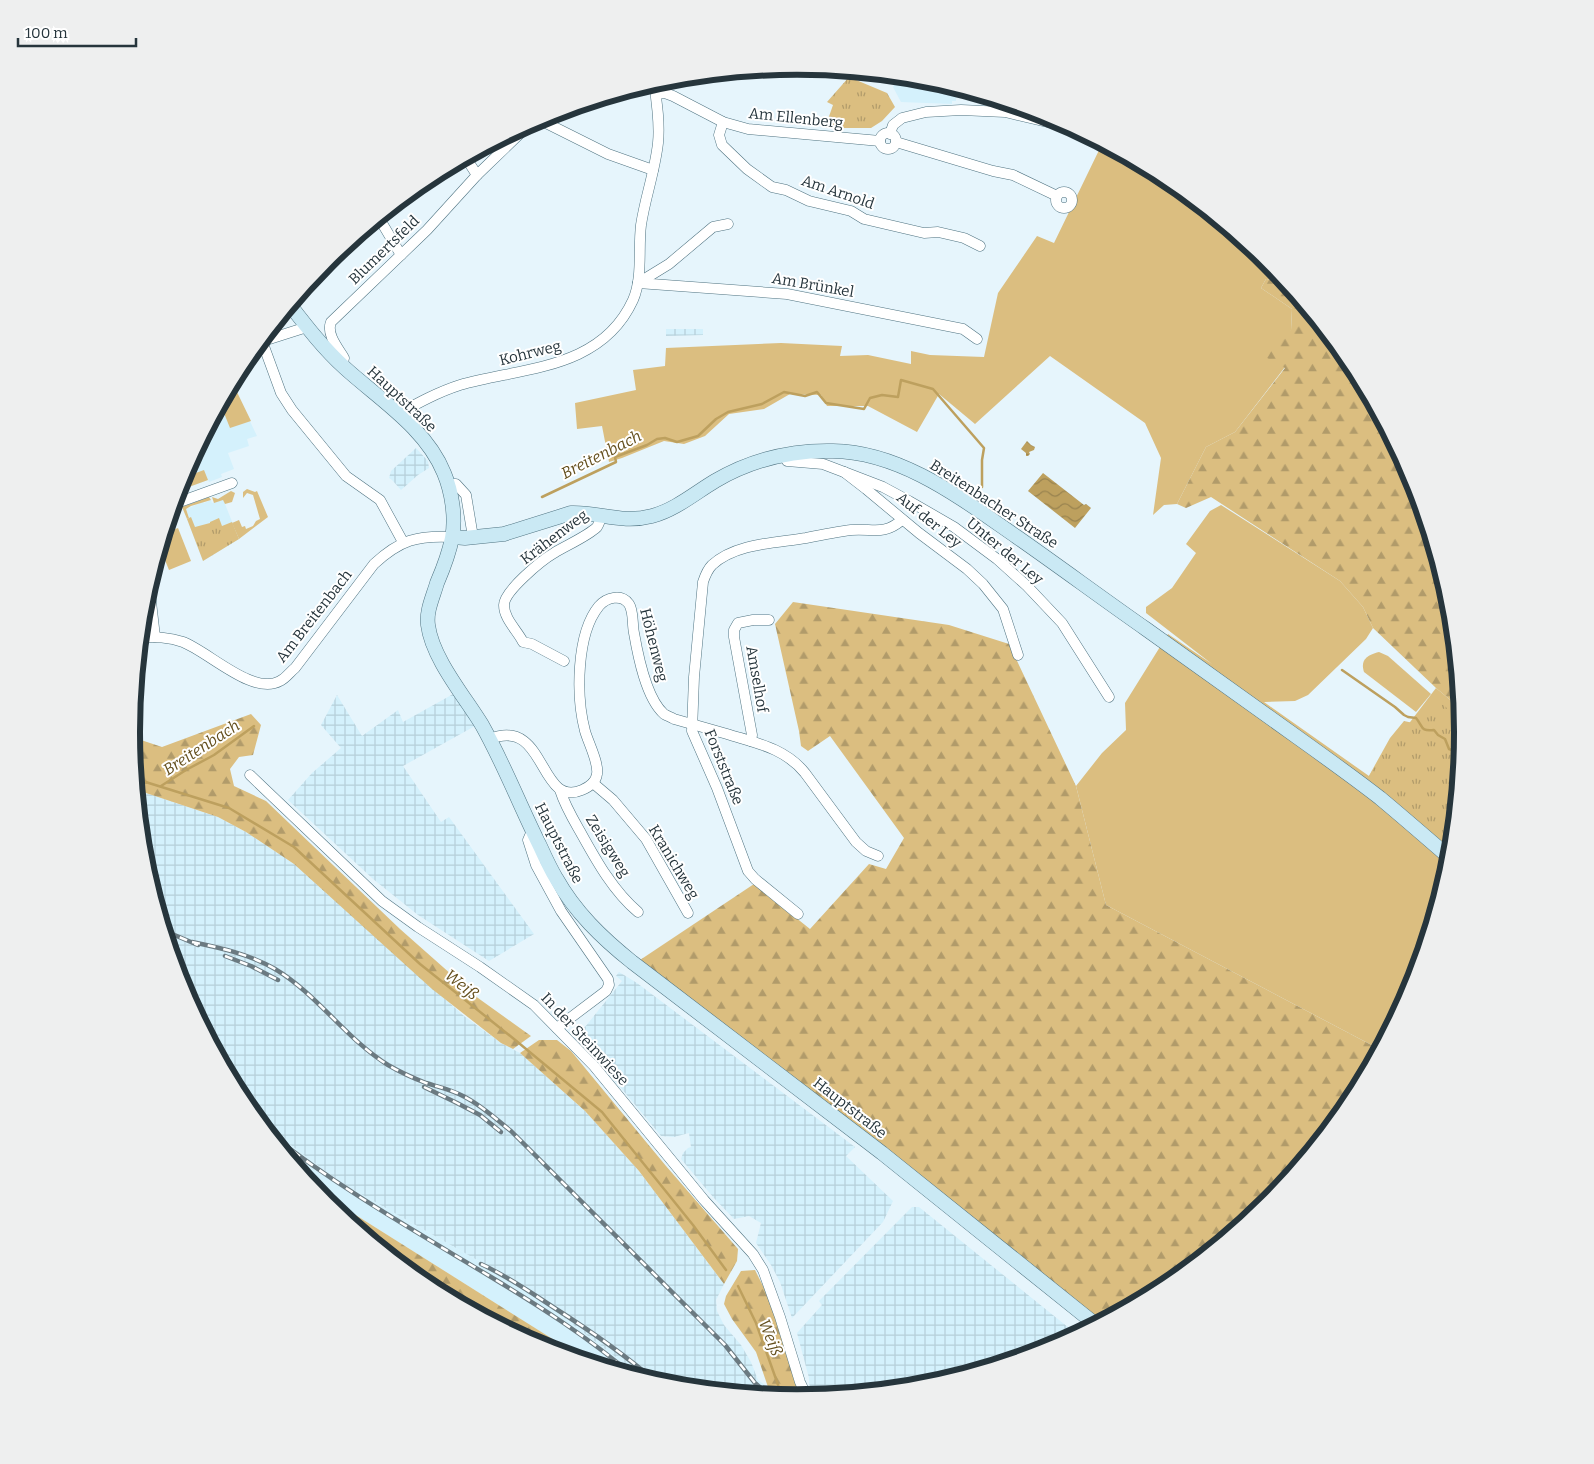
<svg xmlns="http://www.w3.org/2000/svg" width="1594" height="1464" font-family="Bitter,serif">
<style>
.built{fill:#d4f1fc}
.industrial{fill:url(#industrial-grid)}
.green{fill:#dbbe80}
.forest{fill:url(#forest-firs)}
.park{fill:url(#park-tufts)}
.water{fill:url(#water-waves)}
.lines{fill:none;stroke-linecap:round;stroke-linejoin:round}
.stream{stroke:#bda05e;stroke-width:2.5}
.street-casing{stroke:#4f7381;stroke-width:11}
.secondary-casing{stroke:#4f7381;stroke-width:15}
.street{stroke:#fff;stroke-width:10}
.secondary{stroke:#cae9f4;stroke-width:14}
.rail-casing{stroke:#6b7a81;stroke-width:4.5}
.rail{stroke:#fff;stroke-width:2.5;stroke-dasharray:8;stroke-linecap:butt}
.labels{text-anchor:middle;stroke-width:4;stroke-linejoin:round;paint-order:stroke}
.street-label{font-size:15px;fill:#26353c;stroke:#fff}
.water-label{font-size:16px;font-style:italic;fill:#644f1d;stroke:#fff}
.rim{fill:none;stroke:#26353c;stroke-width:6}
</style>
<defs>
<pattern id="industrial-grid" width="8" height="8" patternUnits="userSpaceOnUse" patternTransform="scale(1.25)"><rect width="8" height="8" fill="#d4f1fc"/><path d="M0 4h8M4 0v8" fill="none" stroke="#b6cfd9"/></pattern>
<pattern id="forest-firs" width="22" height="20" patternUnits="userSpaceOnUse" patternTransform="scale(1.25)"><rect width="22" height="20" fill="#dbbe80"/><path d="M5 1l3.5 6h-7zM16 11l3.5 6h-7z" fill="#b19b6a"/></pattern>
<pattern id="park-tufts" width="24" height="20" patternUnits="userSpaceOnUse" patternTransform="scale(1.25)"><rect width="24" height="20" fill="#dbbe80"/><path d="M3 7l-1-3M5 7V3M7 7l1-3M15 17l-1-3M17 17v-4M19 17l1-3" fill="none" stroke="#b19b6a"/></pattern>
<pattern id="water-waves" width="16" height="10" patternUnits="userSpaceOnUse" patternTransform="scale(1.25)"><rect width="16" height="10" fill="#bda05e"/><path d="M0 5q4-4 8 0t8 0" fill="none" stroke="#99834f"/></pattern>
</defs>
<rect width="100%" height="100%" fill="#e6f5fc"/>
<g class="built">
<path d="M898,76l29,3 43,13 1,6h-15v3h-4v3l-51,-2 -8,-15z"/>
<path d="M232,383l25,53 -10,3 2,7 -21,7 6,16 -13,5 1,3 -13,5 -1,-2 -30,11 4,-14z"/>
<path d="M223,499l16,40 -36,22 -16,-42 2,-1 -3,-9 17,-7 1,1 7,-3 1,3z"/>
<path d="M255,1116l13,12 72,54 181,103 121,92 -56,-17 -270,-170z"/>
<path d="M758,1380l10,7 12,9 -20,-2 -8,-8z"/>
</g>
<g class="industrial">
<path d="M666,329h37v6l-37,1z"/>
<path d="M416,448l12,13 1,7 -11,7 -17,15 -9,-10 -3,-2 2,-7z"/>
<path d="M455,693l20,33 -72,40 38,56 8,-5 85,117 -45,27 -71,-46 -45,-36 -85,-79 24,-27 29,-25 -20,-23 16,-30 25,41 36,-26 5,12z"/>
<path d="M137,790l81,27 28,15 48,32 170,152 37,27 19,10 65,58 54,60 85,113 -8,16 1,11 7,14 17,20 10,17 7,18 -6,6 8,8 -93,-9 -25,-8 -121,-92 -181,-103 -72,-54 -13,-12 -12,-14 -61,-115 -38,-125z"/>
<path d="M619,972l18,11 218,164 -9,9 47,45 -10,21 -91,96 -12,-36 -9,-17 -15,-22 5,-20 -12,-7 -15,3 -21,-22 -32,-38 2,-6 5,-5 3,-1 -2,-14 -15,4 -13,-1 -85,-102 2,-6 7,-1 37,-46 -6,-5z"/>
<path d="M912,1207h7l150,121 2,3 -1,3 -5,6 -14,7 -124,38 -112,11 -6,-12v-6l-12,-45 25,-28 -3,-4z"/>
</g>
<g class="green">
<path d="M1102,144l65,35 101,82 16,20 -18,-2 -5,9 31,21 -1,21 -6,37 -50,65 -29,15 -29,57 -13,1 -11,10 8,-57 -16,-35 -95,-67 -75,68 -36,-30 -22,38 -49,-26h-41l-6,-11 -31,-1 -26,15 -35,5 -24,22 -21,8 -20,-3 -42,17 -13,4 -7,-36 -25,3 -2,-26 61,-13 -3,-20 32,-4 1,-18 115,-5 61,3 -2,10 28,-1 43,9v-13l19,4 54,2 14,-64 39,-57 17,7z"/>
<path d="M236,390l15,31 -21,7 -8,-20 -4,1 9,-16z"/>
<path d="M204,470l4,10 -30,11 4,-13z"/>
<path d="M247,489l8,3 2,-1 11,26 -29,22 -7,-16 7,-3 3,7 3,-1 1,3 7,-3 3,-5 4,-2 -7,-24 -6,-2 -4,5v-6z"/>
<path d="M231,491l4,2 -3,9 -7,2 -2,-4 -9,3 -2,-6 6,2z"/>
<path d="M209,497l2,3 -20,6 -5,3 3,9 -2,1 -5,-12z"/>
<path d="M1221,505l119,76 23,26 10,21 -7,11 -58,56 -13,6 -31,1 105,74 67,-88 24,20 3,24 -13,130 -38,125 -33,62 -273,-144 -30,-119 26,-33 24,-23 -1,-27 43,-69 44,30 -66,-51v-6l26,-19 24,-35 -10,-9 24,-33z"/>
<path d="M178,528l13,33 -22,9 -9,-22 5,-15z"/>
<path d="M1379,652l9,4 43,38 -15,18 -52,-40c-4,-12 3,-17 15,-20z"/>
</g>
<g class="forest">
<path d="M1266,279l18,2 67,81 61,115 38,125 10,106 -24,-20 -63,-60 -10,-21 -23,-26 -129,-84 -25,11 -9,-4 29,-57 29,-15 50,-64 -25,-14 31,-24 1,-21 -31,-21z"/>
<path d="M793,602l156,23 60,19 67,142 30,119 273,144 -29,53 -82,101 -101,83 -67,35 -460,-361 114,-76 56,45 59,-65 17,5 18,-31 -74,-102 -22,15 -7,-5 -2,-15 -24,-107z"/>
<path d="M251,714l10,11 -8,30 -14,2 -9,12 4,17 32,15 134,128 78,69 53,38 -18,13 -12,-6 -69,-54 -138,-125 -48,-32 -28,-15 -81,-27 -5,-53 30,10z"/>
<path d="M539,1040h18l14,11 95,115 72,83 -1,12 -13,23 -85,-113 -54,-60 -65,-58z"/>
<path d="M316,1190l270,170 -44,-13 -115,-62 -101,-82z"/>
<path d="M755,1270l15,30 31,97 -21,-1 -12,-9 -12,-35 -24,-33 -8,-15 2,-8 15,-25z"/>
</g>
<g class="park">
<path d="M849,77l38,16 8,14 -13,14 -11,7h-46l8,-23 -6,-3z"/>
<path d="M191,517l4,10 15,-4v-1l9,-4 3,8 10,-4 7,17 -36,22 -16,-42z"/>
<path d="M1435,697l27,25 1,10 -12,122 -86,-71 25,-45 14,-17 14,3z"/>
</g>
<g class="water">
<path d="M1027,441l4,4 4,2 -1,3 -5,2 1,2 -2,2h-2v-3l-5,-4z"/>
<path d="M1043,473l41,32 2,-1 5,4 -16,20 -47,-37z"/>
</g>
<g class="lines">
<g class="stream">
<path d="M542,497l74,-35 -1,-5 32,-12 10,-6 8,-1 12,4 21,-6 18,-17 12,-7 34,-8 22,-12 21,4 12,-4 9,11 38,6 6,-11 12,-3 16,2 3,-17 32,9 51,59 -2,12v27"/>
<path d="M1342,670l53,37 9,8 4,2 8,1c7,8 4,14 18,12l4,5 7,4 4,10 10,4 -6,4v4l5,3 2,-1"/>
<path d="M136,779l93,29 65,39 126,117 94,75 88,73 91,113 33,45"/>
<path d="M161,786l25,-16 28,-15 40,-29"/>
<path d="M738,1286l18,37 26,73"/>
</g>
<g class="street-casing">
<g id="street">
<path d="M786,67l3,4"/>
<path d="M656,94l9,-1 8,3 50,26 25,7 132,12"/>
<path d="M538,119l70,35 45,16"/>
<path d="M723,122l-4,13 3,10 25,24 25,18 14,3 23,11 42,10 13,8 60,14 14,-1 26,6 16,8"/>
<circle cx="888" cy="141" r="8"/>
<path d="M890,134l3,-9 9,-7 24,-6 35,-2 44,2 68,16"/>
<path d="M896,142l97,29 20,4 44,21"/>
<path d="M466,158l11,17"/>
<circle cx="1064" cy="200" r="8"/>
<path d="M379,218l22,37"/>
<path d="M638,283l149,11 176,35 14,10"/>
<path d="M638,283l31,-19 44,-37 15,-3"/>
<path d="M262,341l19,52 11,17 54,66 34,24 23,42"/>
<path d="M260,342l47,-15"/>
<path d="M342,366l2,-8c-6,-10 -18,-24 -13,-36l96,-92 50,-55 55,-53"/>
<path d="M398,414c20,-11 40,-22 62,-29 63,-18 141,-15 173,-85 10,-23 5,-51 8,-75 4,-27 14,-54 17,-82 2,-19 -1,-40 -4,-60"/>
<path d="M784,454l3,7 36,3 21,8 22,17 53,44 48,36 16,15 20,25 15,46"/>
<path d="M844,472l39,15 26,14 45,26 43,32 30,27 35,37 47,74"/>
<path d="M448,484h8l10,11 7,42"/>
<path d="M174,504l58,-21"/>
<path d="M149,584l6,53"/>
<path d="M141,637c14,0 28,0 42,5 26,10 70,54 97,39 6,-3 10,-9 15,-13l79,-104c26,-24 43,-29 79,-27"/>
<path d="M564,661l-32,-17 -9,-2c-6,-12 -19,-23 -19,-37 0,-14 38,-45 50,-52 11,-7 34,-17 43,-26 2,-3 3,-7 5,-11"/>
<path d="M490,739c57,-23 48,70 92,51 7,-3 14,-8 15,-16 2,-11 -9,-32 -12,-43 -9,-34 -9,-97 14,-125 7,-8 22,-13 30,-2 5,8 3,20 5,29 4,23 12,65 30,81 3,2 7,3 10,5 18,5 35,10 53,15 29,9 58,14 78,39l51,69 10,9 12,5"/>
<path d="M751,741l1,-6 -18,-98v-7l4,-7 15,-3h16"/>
<path d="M250,775l132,126 36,26 62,40 54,38 60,61 110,134 49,54 10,16 17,47 20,65 7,15"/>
<path d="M593,783l20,17 33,39 42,74"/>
<path d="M560,790c5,16 13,29 21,43 15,27 32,58 57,79"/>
<path d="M532,831l-4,9 8,25 25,46 47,68 1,6 -3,6 -49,37"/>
<path d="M798,914l-43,-35 -7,-8 -31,-83 -25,-57 2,-54 9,-95c2,-6 4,-12 9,-17 24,-22 64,-22 94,-27 15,-3 30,-6 45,-8 22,-2 32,6 51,-10"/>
</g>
</g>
<g class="secondary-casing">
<g id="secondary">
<path d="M290,305c17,22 34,44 55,63 34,31 81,60 99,105 8,19 12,45 8,65 -3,16 -9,31 -15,45 -4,14 -11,28 -9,42 4,33 37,72 54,100 22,39 38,81 58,121 5,11 10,22 16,32 19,34 46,60 76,84l250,191 213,171"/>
<path d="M453,537l12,1 39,-4 67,-21c29,-1 50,11 81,3 23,-6 43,-23 63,-35 36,-21 76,-31 118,-30 69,1 129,48 184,86 43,30 86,62 129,92 51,36 101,72 151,108 28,20 56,40 83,61 24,20 47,40 70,60"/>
</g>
</g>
<use href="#street" class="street"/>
<use href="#secondary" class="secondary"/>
<g class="rail-casing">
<g id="rail">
<path d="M165,931l33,14"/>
<path d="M192,942c29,6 57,12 83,27 42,25 71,70 113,96 12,7 25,13 38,18 13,4 27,7 39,14 17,9 31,22 46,34l214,214 30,38 14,12"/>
<path d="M225,956l26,10 27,14"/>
<path d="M175,965l5,4"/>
<path d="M424,1087l33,16 23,12 21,17"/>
<path d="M268,1132c69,55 147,99 223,145 48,29 97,60 140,97"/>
<path d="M481,1264c26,12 49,28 72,43 36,23 70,46 102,74"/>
</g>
</g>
<use href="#rail" class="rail"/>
</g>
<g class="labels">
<g class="street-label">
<text transform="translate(796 118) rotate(6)" y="5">Am Ellenberg</text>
<text transform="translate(838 192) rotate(19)" y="5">Am Arnold</text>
<text transform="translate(384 250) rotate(-44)" y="5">Blumertsfeld</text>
<text transform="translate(813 285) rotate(10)" y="5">Am Brünkel</text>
<text transform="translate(530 353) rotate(-14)" y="5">Kohrweg</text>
<text transform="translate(402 399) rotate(43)" y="5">Hauptstraße</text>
<text transform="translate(994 504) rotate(33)" y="5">Breitenbacher Straße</text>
<text transform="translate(929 520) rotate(39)" y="5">Auf der Ley</text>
<text transform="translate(554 537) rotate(-37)" y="5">Krähenweg</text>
<text transform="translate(1005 551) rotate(40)" y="5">Unter der Ley</text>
<text transform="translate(314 616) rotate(-52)" y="5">Am Breitenbach</text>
<text transform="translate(654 645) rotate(76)" y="5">Höhenweg</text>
<text transform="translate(757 679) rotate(80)" y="5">Amselhof</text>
<text transform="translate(724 767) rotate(68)" y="5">Forststraße</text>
<text transform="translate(559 843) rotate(63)" y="5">Hauptstraße</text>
<text transform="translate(608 846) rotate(58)" y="5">Zeisigweg</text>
<text transform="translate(674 862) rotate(59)" y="5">Kranichweg</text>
<text transform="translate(585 1039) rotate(47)" y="5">In der Steinwiese</text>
<text transform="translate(850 1108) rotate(38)" y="5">Hauptstraße</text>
</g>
<g class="water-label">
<text transform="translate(601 454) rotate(-27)" y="6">Breitenbach</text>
<text transform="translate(201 747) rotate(-33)" y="6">Breitenbach</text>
<text transform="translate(462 984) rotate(39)" y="6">Weiß</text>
<text transform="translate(771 1337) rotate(68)" y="6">Weiß</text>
</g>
</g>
<path d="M0 0H1594V1464H0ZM140 732a657 657 0 1 1 1314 0a657 657 0 1 1-1314 0Z" fill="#eeefef" fill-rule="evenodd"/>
<path class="rim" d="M140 732a657 657 0 1 1 1314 0a657 657 0 1 1-1314 0Z"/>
<path d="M18 38v8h118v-8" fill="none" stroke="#26353c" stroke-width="2.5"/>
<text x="25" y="38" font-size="15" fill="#26353c" stroke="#ffffff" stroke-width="4" paint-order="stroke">100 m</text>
</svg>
